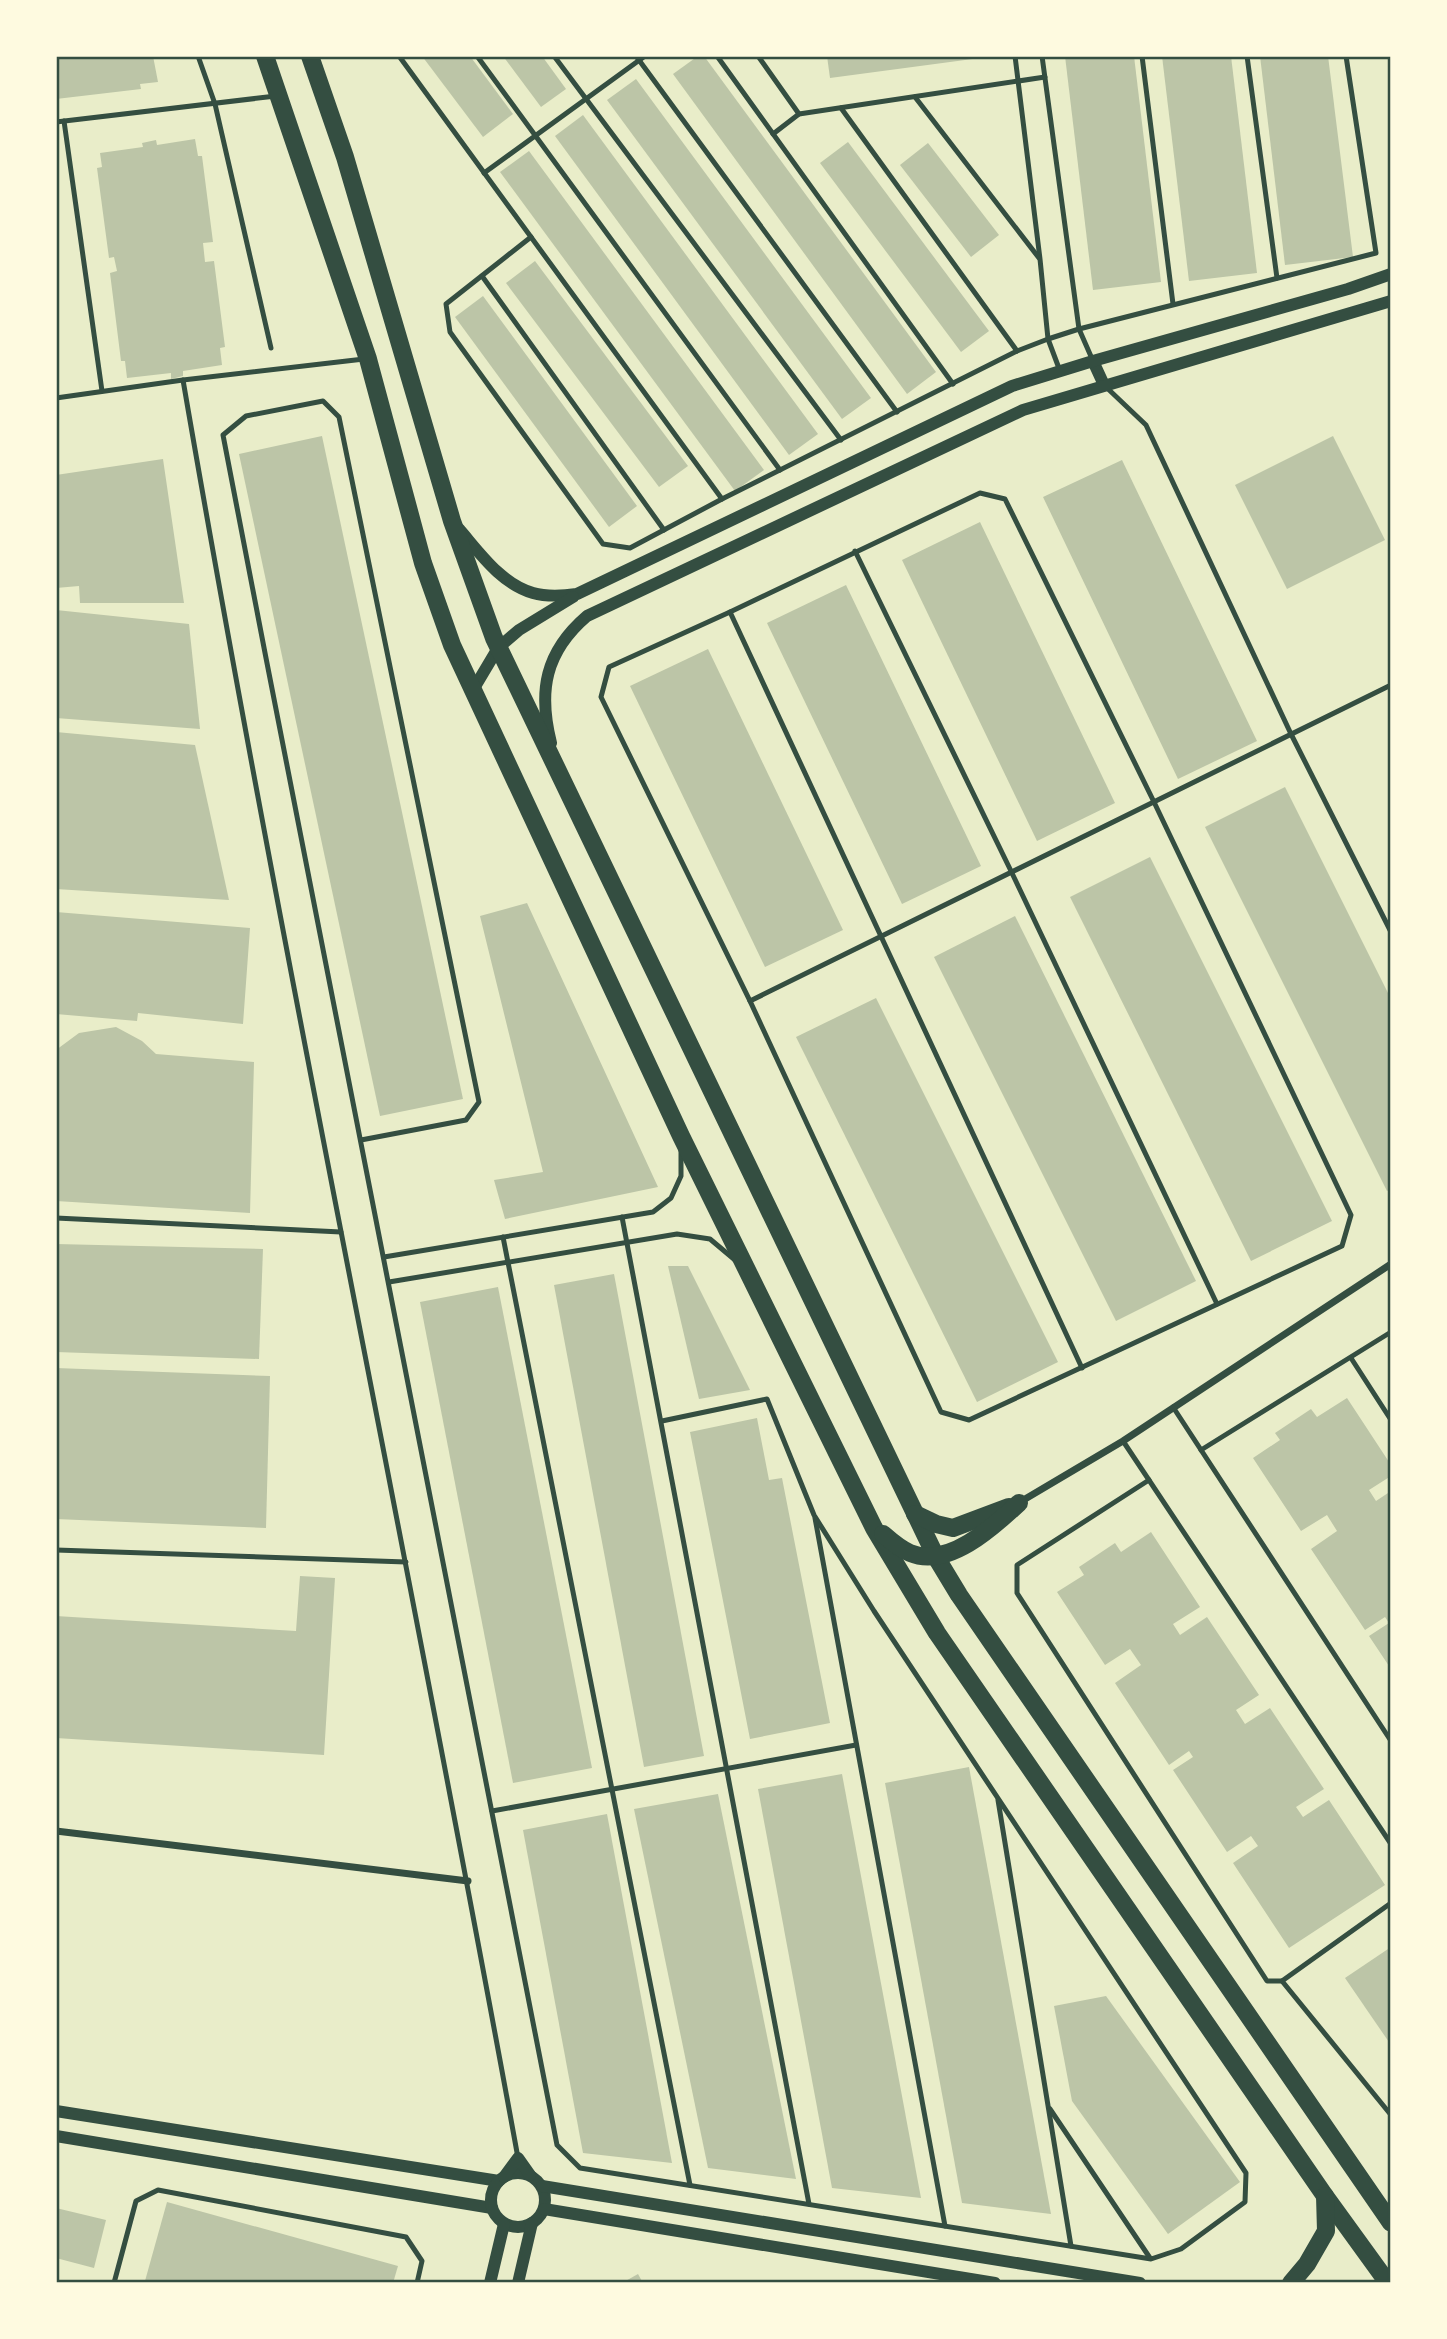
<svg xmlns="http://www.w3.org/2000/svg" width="1447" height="2339" font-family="'Roboto Serif',serif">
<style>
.building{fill:#bcc5a7}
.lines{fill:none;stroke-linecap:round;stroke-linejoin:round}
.service{stroke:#344e41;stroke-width:5}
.minor{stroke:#344e41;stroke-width:7}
.tertiary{stroke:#344e41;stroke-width:12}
.primary{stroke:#344e41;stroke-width:18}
.neatline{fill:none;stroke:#344e41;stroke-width:2.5}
</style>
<rect width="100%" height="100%" fill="#e9edc9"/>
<g class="building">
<path d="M56,56h97l5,26 -18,2 1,5 -85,10z"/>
<path d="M422,56h48l43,58 -30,23z"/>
<path d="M503,56h39l24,33 -25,18z"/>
<path d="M698,56h6l232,316 -29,22 -234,-320z"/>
<path d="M827,56h152l1,2 -150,20z"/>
<path d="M1065,56h69l27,226 -68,8z"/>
<path d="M1162,56h69l26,217 -68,8z"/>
<path d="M1260,56h68l25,201 -68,8z"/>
<path d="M636,79l235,319 -29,21 -235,-319z"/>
<path d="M583,115l235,319 -29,21 -234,-319z"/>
<path d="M195,139l3,17h4l11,86 -10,1 2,19 9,-1 11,86 -5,1 2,17 -39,6v5l-12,3v-6l-44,5 -2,-17h-4l-11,-88 7,-2 -3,-14 -5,1 -12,-90 5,-1 -2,-14 43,-6 -1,-4 14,-3 1,5z"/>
<path d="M848,142l141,189 -28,21 -141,-189z"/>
<path d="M928,143l71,92 -28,22 -71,-92z"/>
<path d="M529,151l235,319 -29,21 -235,-319z"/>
<path d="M535,261l153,205 -29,21 -153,-204z"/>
<path d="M483,296l154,210 -28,21 -154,-210z"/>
<path d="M322,436l141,663 -83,17 -141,-662z"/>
<path d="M1333,436l52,104 -98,49 -52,-104z"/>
<path d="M163,459l21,144h-104l-1,-17 -23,2v-113z"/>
<path d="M1122,460l135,281 -79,38 -135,-282z"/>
<path d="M980,522l135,281 -78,38 -135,-281z"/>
<path d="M846,585l135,281 -79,38 -135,-281z"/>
<path d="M56,610l133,14 11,105 -144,-11z"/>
<path d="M708,649l135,281 -78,37 -135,-281z"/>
<path d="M56,732l139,13 34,155 -173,-11z"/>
<path d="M1285,787l106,212v190l-4,2 -182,-364z"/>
<path d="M1150,857l182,364 -81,40 -181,-364z"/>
<path d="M527,903l131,284 -153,32 -11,-39 49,-8 -63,-256z"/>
<path d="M56,912l194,16 -7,96 -105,-11 -1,8 -81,-7z"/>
<path d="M1015,916l181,365 -80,40 -182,-364z"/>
<path d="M876,998l182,364 -81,40 -181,-365z"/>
<path d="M116,1027l26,14 14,13 98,8 -4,151 -194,-12v-151l23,-17z"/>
<path d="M56,1244l207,5 -4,110 -203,-7z"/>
<path d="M668,1266h20l62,124 -51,9z"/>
<path d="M614,1274l90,482 -60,11 -90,-482z"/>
<path d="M498,1287l94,481 -79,15 -93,-481z"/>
<path d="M56,1368l214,8 -4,152 -210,-9z"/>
<path d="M1347,1398l44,67v11l-22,14 7,11 15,-10v178l-22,-33 20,-13 -4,-6 -20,13 -54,-81 26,-18 -10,-16 -26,16 -48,-73 27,-18 -5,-7 36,-24 6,8z"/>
<path d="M757,1418l12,62 13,-2 48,245 -80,16 -60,-307z"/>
<path d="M1151,1532l49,75 -27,17 7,11 27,-18 52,78 -23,15 9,14 25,-16 54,81 -28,18 7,10 26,-17 56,85 -96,63 -56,-85 25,-17 -7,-10 -24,16 -54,-82 20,-13 -4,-6 -20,14 -54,-82 26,-18 -11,-16 -25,16 -48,-73 27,-17 -5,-8 36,-24 6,9z"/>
<path d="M300,1576l35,2 -11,177 -268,-17v-122l240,15z"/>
<path d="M969,1767l82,447 -89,-11 -77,-420z"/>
<path d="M842,1774l79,424 -89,-10 -74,-399z"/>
<path d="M718,1794l78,385 -88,-11 -74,-359z"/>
<path d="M607,1814l65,349 -89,-10 -60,-323z"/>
<path d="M1391,1947v98l-46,-67z"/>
<path d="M1106,1996l134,186 -72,52 -96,-133 -18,-95z"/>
<path d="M167,2202l231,64 -5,17h-242l-6,-2z"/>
<path d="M56,2208l50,12 -12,48 -38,-10z"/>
<path d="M638,2274l5,9h-21z"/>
</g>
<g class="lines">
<g class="service">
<path d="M198,56l17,48 56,244"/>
<path d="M399,56l323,443"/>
<path d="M477,56l303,414"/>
<path d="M554,56l287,384"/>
<path d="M636,56l261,356"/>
<path d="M717,56l236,328"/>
<path d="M758,56l41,58"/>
<path d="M1015,56l25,203 8,80 12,32"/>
<path d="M1042,56l37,273 14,32"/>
<path d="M1142,56l31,248"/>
<path d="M1247,56l30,222"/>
<path d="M915,97l124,161"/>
<path d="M841,108l176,243"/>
<path d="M64,121l38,270"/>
<path d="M56,122l220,-26"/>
<path d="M773,134l26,-20 246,-37"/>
<path d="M484,173l161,-117"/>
<path d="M531,237l-85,67 4,28 153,212 27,4 92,-49 295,-148 31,-12 31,-10 297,-76 -30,-197"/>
<path d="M482,276l182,254"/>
<path d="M183,380c102,594 227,1184 335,1778"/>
<path d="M1106,387l40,38 145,309 100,198"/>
<path d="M56,398l127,-18 181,-21"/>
<path d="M980,493l25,6 149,303 197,413 -9,31 -373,174 -28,-8 -191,-411 -149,-304 8,-30 121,-55z"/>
<path d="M855,551l156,320 206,433"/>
<path d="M730,612l352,756"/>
<path d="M750,1001l641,-316"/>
<path d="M361,1140l105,-20 13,-18 -140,-685 -16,-16 -77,15 -23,19 43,223 291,1487 23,23 571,91 30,-10 64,-47 1,-29 -372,-562 -60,-96 -47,-116 -105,22"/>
<path d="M622,1217l187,987"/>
<path d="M56,1218l285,14"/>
<path d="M503,1237l187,948"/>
<path d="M384,1257l269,-45 18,-14 10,-22v-27"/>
<path d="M389,1282l288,-48 33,5 25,21"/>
<path d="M1351,1358l40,62"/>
<path d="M1173,1407l218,334"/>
<path d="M1123,1441l268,403"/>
<path d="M1201,1450l190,-118"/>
<path d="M1149,1480l-132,85v28l250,388h15l109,-78"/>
<path d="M815,1518l130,708"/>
<path d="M56,1550l350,12"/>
<path d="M998,1800l73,446"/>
<path d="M492,1811l364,-66"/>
<path d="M1282,1981l109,134"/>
<path d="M1050,2109l100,149"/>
<path d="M114,2283l22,-82 22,-11 248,47 16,24 -5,22"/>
</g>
<g class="minor">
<path d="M1020,1502l103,-61 268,-177"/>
<path d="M56,1831l412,50"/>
</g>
<g class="tertiary">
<path d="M1093,361l11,24"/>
<path d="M459,529c20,23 42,55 74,64 14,4 29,3 44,1l435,-208 81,-25 255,-72 43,-15"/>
<path d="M473,690l25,-42 21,-18 54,-33"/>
<path d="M551,743c-13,-52 -6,-91 36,-127l436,-206 368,-109"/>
<path d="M56,2111l443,70"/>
<path d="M56,2136l436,72"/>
<circle cx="518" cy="2200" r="27"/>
<path d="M504,2177l14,-19 12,17"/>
<path d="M542,2186l598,97"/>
<path d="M544,2209l451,74"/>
<path d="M490,2283l14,-59"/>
<path d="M518,2283l14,-60"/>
</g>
<g class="primary">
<path d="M265,56l103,303 55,204 29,82 229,491 193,392 63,105 388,563 63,87"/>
<path d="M310,56l35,101 107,364 42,117 442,919 23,38 432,628"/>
<path d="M915,1514l21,10 17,4 56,-21"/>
<path d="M883,1534c8,7 17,15 27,19 38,16 83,-26 109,-50"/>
<path d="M1291,2283l16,-19 19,-33 -1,-35"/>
</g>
</g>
<rect width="1447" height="2339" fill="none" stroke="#fefae0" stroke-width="116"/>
<rect x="58" y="58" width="1331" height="2223" class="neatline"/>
</svg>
